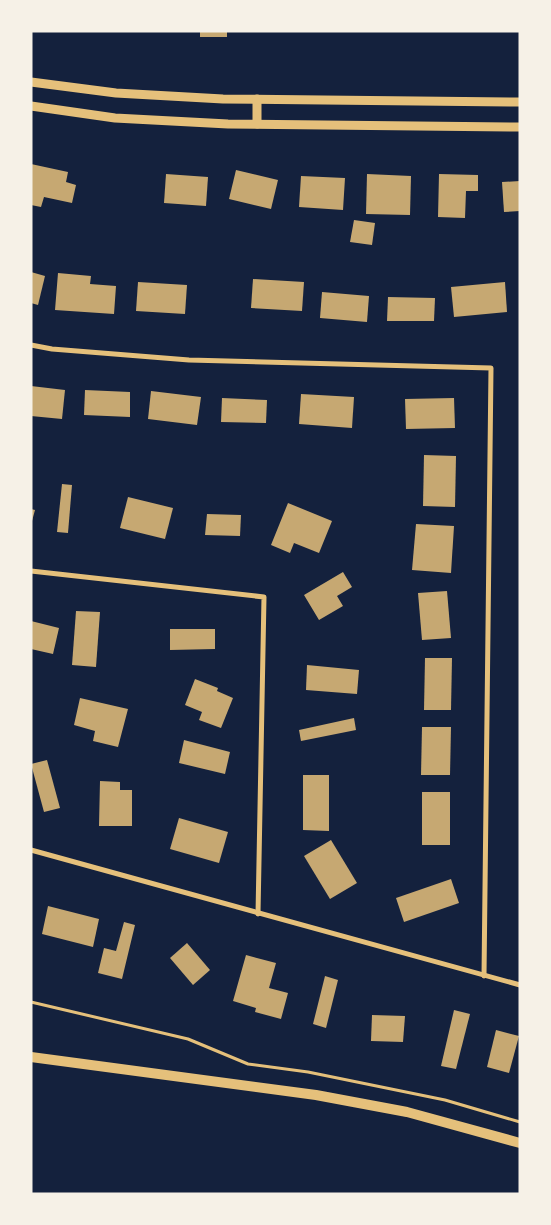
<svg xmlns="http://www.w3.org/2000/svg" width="551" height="1225" font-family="'Varela Round',sans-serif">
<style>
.building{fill:#c6a872}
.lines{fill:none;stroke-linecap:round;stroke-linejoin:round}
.path{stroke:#e5c07b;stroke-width:3}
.minor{stroke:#e5c07b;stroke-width:5}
.tertiary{stroke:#e5c07b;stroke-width:9}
.secondary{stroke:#e5c07b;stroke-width:10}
</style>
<rect width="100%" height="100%" fill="#14213d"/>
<g class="building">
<rect x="200" y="31" width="27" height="6"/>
<path d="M31,164l37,8 -2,10 10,3 -4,18 -28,-6 -3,10 -10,-2z"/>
<path d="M236,170l42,10 -7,29 -42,-10z"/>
<path d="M166,174l42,3 -2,29 -42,-3z"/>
<path d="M367,174l44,2 -1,39 -44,-1z"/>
<path d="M439,174l39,1v16h-12l-1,27 -27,-1z"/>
<path d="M301,176l44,2 -2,32 -44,-3z"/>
<path d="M520,181v30l-16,1 -2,-30z"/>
<path d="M354,220l21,3 -3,22 -22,-3z"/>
<path d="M31,272l14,4 -7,29 -7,-2z"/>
<path d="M58,273l33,3 -1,8 26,2 -2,28 -59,-4z"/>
<path d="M253,279l51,3 -2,29 -51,-3z"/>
<path d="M138,282l49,3 -2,29 -49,-3z"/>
<path d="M505,282l2,30 -53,5 -3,-30z"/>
<path d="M322,292l47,4 -2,26 -47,-4z"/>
<path d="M388,297l47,1 -1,23h-47z"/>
<path d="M31,386l34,4 -3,29 -31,-3z"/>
<path d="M85,390l45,2v25l-46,-2z"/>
<path d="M151,391l50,6 -4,28 -49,-6z"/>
<path d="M301,394l53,3 -2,31 -53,-4z"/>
<path d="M222,398l45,2 -1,23 -45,-1z"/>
<path d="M454,398l1,30 -49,1 -1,-30z"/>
<path d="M424,455l32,1 -1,51 -32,-1z"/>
<path d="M62,484l10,1 -4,48 -11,-1z"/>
<path d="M128,497l45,11 -8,31 -45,-11z"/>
<path d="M288,503l44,18 -13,32 -25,-10 -4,10 -19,-8z"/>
<path d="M31,509l4,1 -3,11h-1z"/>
<path d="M207,514l34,1 -1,21 -35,-1z"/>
<path d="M416,524l38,2 -3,47 -39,-3z"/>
<path d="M343,572l9,15 -15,9 6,10 -24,14 -15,-25z"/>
<path d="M447,591l4,47 -29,2 -4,-47z"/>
<path d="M76,611l24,1 -4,55 -24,-2z"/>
<path d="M31,621l28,7 -6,26 -22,-5z"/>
<path d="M170,629h45v20l-45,1z"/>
<path d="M425,658h27l-1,52h-27z"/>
<path d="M307,665l52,5 -2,24 -51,-4z"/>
<path d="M195,679l23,9 -1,3 16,7 -12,30 -22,-8 3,-8 -17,-7z"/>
<path d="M80,698l48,11 -10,38 -25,-6 2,-10 -21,-6z"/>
<path d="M354,718l2,12 -55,11 -2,-11z"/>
<path d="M422,727h29l-1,48h-29z"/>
<path d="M184,740l46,12 -5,22 -46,-11z"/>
<path d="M47,760l13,48 -16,4 -13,-48z"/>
<path d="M303,775h26v56l-26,-1z"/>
<path d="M100,781l20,1v8h12v36h-33z"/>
<rect x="422" y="792" width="28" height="53"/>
<path d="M179,818l49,14 -9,31 -49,-14z"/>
<path d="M331,840l26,43 -27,16 -26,-43z"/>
<path d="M451,879l8,24 -55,19 -8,-24z"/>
<path d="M48,906l51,13 -6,28 -51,-13z"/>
<path d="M124,922l11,3 -13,54 -24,-6 6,-25 12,3z"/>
<path d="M187,943l23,27 -17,15 -23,-27z"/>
<path d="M246,955l30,8 -7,25 19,5 -7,26 -26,-7 1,-4 -23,-7z"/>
<path d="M325,976l13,4 -12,48 -13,-4z"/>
<path d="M454,1010l16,4 -14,55 -15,-3z"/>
<path d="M372,1015l33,1 -2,26 -32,-1z"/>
<path d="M496,1030l23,6 -10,37 -22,-6z"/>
</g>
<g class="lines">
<path class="path" d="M31,1002l157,37 60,25 60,8 137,28 75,22"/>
<g class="minor">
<path d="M31,345l21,4 137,11 302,8 -7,608"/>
<path d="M31,571l233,26 -6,317"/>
<path d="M31,850l489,135"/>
</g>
<g class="tertiary">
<path d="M31,82l85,11 107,6 297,3"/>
<path d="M257,99v25"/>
<path d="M31,106l84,12 113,6 292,3"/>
</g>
<path class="secondary" d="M31,1057l285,38 91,17 113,31"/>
</g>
<rect width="551" height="1225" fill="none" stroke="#f6f1e7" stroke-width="65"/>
</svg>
